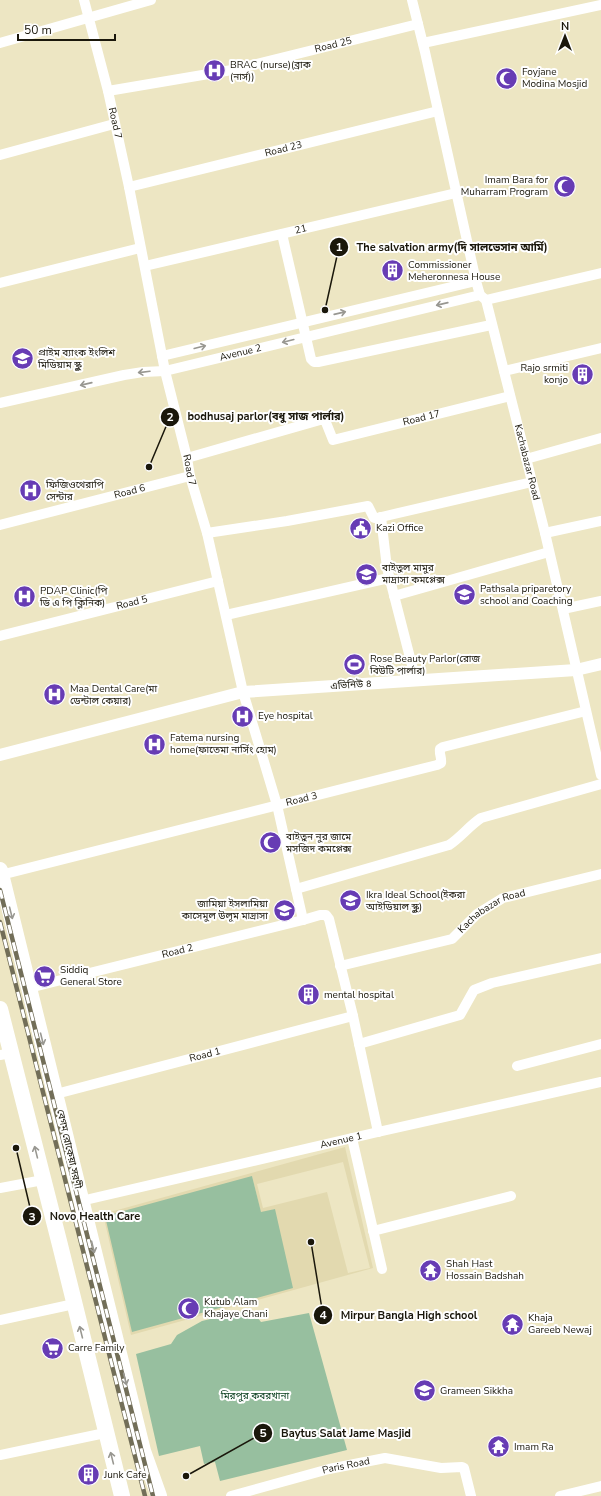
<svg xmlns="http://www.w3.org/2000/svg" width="601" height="1496" viewBox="0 0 601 1496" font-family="'Nunito Sans','Noto Sans Bengali',sans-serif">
	<rect width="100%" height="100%" fill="#ede6c3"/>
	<path fill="#e2d9af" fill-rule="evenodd" d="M345 1147 373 1268 131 1335 103 1214ZM343 1162 370 1268 348 1273 327 1192 263 1208 257 1184ZM252 1176 261 1213 275 1209 132 1331Z"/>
	<g fill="#97bf9f">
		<path d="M252 1176 261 1212 275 1209 293 1288 132 1332 105 1216Z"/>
		<path d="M251 1309 261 1322 309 1313 347 1450 220 1481 215 1462 204 1464 200 1446 159 1456 136 1354 171 1344 177 1335 202 1321Z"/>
	</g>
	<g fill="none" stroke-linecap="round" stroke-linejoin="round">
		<g stroke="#fff" stroke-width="10">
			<path id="s1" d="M84 0 108 91 129 187 165 371 187 458 190 476 207 533 243 692 277 805 303 920"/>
			<path id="s2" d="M412 0 425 52 476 281 480 295 486 300 545 533 601 775"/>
			<path d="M0 43 151 0"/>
			<path d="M423 43 601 5"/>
			<path id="s3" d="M108 91 232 70 418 24"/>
			<path d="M0 155 114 124"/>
			<path id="s4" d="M129 187 438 111"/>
			<path d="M282 234 311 359 314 362H318L491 325"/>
			<path id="s5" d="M145 266 456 193"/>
			<path d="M0 283 140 248"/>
			<path d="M486 300 601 273"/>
			<path d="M162 356 476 281"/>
			<path d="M504 371 601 348"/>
			<path id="s6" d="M0 403 124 375 143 372 165 371 480 295"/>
			<path id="s7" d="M187 458 320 420H325L333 440 510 396"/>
			<path d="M526 459 601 438"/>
			<path d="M381 517 387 568 416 681"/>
			<path id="s8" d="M0 525 190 476"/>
			<path d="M207 533 287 521 368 506 374 518H377L532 482"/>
			<path d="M545 533 601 521"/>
			<path d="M394 596 549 552"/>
			<path d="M563 609 601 601"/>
			<path d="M226 615 389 578"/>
			<path id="s9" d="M0 636 218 581"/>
			<path id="s10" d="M1 875 437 765 441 763C442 758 439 754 440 749L443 747 586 711"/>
			<path d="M296 889 449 845C461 837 469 826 481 818L601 784"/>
			<path id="s11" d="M340 966 452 939 477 914 503 898 601 874"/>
			<path id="s12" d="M29 988 303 920 320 915H326L329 919 353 1016 378 1132"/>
			<path d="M359 1044 460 1015 474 990 492 983 601 958"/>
			<path d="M0 1055 11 1053"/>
			<path d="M517 1066 601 1044"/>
			<path id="s13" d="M56 1094 353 1016"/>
			<path d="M352 1138 382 1269"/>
			<path d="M0 1188 43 1180"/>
			<path id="s14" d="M81 1201 378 1132 601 1082"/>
			<path d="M373 1231 511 1196"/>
			<path d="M0 1320 74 1304"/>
			<path d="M0 1455 105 1433"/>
			<path id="s15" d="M231 1496 329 1469 385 1458 441 1468 462 1467 464 1468 471 1496"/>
			<path d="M560 1496 601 1486"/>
		</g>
		<path stroke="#fff" stroke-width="12" d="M0 755 243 692 576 670 601 664"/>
		<g stroke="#fff" stroke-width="16">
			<path d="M0 870 143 1451 159 1496"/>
			<path d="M0 1009 60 1245 122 1496"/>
		</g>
		<defs>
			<g id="rail">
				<path d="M0 890 153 1496"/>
				<path d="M0 922 145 1496"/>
			</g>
		</defs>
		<use href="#rail" stroke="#726e58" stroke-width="4.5"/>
		<use href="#rail" stroke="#fff" stroke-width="3" stroke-dasharray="9" stroke-linecap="butt"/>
	</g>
	<defs><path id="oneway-shaft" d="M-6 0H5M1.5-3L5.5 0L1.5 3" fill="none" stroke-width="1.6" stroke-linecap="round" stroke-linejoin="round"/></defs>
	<g stroke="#989791">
		<use href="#oneway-shaft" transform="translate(442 304) rotate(167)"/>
		<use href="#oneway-shaft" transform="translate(340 313) rotate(-13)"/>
		<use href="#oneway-shaft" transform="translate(288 341) rotate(166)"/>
		<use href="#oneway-shaft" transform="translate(200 347) rotate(-14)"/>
		<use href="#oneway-shaft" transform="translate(144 372) rotate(173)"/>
		<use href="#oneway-shaft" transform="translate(86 384) rotate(167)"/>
		<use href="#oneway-shaft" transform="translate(11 913) rotate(76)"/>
		<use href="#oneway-shaft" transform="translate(42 1039) rotate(76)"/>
		<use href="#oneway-shaft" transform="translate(36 1152) rotate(-104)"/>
		<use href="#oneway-shaft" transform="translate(93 1247) rotate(76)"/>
		<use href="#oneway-shaft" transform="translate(81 1332) rotate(-104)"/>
		<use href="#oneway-shaft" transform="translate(125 1379) rotate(76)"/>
		<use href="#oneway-shaft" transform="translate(112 1458) rotate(-104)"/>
	</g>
	<defs>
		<symbol id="hospital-disc" viewBox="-11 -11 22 22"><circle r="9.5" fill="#673cb4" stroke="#fff"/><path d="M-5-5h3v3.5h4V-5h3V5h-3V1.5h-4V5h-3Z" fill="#fff"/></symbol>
		<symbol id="mosque-disc" viewBox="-11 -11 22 22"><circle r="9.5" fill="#673cb4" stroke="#fff"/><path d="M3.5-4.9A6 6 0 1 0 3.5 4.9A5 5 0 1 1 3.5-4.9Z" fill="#fff"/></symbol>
		<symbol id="building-disc" viewBox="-11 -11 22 22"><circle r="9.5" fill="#673cb4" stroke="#fff"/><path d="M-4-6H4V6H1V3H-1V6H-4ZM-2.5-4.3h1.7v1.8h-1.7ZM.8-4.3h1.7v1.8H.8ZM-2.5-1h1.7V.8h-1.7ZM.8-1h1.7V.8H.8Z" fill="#fff"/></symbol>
		<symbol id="school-disc" viewBox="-11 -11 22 22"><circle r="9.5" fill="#673cb4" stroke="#fff"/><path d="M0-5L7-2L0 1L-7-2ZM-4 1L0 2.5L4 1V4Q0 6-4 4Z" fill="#fff"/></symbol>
		<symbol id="civic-disc" viewBox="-11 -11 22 22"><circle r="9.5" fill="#673cb4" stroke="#fff"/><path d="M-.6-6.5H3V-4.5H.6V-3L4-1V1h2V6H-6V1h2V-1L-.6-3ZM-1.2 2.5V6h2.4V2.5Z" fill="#fff"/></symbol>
		<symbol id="stadium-disc" viewBox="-11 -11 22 22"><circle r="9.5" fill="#673cb4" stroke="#fff"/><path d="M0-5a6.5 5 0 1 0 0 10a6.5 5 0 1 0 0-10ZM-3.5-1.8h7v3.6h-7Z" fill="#fff"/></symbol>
		<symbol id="supermarket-disc" viewBox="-11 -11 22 22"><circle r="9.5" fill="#673cb4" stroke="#fff"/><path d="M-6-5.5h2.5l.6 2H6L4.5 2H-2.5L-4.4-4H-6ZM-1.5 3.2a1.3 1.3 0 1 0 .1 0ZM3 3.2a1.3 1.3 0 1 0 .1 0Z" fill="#fff"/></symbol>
		<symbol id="temple-disc" viewBox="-11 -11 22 22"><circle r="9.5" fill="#673cb4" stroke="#fff"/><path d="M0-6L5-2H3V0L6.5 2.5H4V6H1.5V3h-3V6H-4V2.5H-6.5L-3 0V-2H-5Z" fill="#fff"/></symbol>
	</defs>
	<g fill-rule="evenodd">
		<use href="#hospital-disc" x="202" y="58" width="25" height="25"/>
		<use href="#mosque-disc" x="494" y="66" width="25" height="25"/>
		<use href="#mosque-disc" x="552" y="174" width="25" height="25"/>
		<use href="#building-disc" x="380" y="258" width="25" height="25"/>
		<use href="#school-disc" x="10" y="346" width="25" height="25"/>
		<use href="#building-disc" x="570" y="362" width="25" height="25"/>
		<use href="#hospital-disc" x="18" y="478" width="25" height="25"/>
		<use href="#civic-disc" x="348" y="516" width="25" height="25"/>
		<use href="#school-disc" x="354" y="562" width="25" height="25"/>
		<use href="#school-disc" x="452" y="582" width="25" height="25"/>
		<use href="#hospital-disc" x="12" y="584" width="25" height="25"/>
		<use href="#stadium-disc" x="342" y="652" width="25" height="25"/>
		<use href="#hospital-disc" x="42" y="682" width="25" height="25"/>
		<use href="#hospital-disc" x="230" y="704" width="25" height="25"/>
		<use href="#hospital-disc" x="142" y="732" width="25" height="25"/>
		<use href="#mosque-disc" x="258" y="830" width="25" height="25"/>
		<use href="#school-disc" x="338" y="888" width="25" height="25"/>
		<use href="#school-disc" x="272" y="898" width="25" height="25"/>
		<use href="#supermarket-disc" x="32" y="964" width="25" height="25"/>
		<use href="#building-disc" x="296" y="982" width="25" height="25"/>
		<use href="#temple-disc" x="418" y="1258" width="25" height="25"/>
		<use href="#mosque-disc" x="176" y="1296" width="25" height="25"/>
		<use href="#temple-disc" x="500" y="1312" width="25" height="25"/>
		<use href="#supermarket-disc" x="40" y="1336" width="25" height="25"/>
		<use href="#school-disc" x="412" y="1378" width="25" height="25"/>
		<use href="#temple-disc" x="486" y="1434" width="25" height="25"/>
		<use href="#building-disc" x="76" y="1462" width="25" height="25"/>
	</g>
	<g text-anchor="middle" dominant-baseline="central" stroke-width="4" stroke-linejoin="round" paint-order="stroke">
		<g font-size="10" fill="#1a170b" stroke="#fff">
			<text stroke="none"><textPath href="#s3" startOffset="230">Road 25</textPath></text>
			<text stroke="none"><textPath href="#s1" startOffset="127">Road 7</textPath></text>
			<text stroke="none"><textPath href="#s4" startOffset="159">Road 23</textPath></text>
			<text stroke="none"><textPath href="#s5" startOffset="160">21</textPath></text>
			<text stroke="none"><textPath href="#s6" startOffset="246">Avenue 2</textPath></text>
			<text stroke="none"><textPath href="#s7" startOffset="256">Road 17</textPath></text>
			<text stroke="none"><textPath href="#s2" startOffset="478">Kachabazar Road</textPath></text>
			<text stroke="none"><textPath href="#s1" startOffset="482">Road 7</textPath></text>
			<text stroke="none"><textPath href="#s8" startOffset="134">Road 6</textPath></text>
			<text stroke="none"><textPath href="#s9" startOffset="136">Road 5</textPath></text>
			<text transform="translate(351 685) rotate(-4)">এভিনিউ ৪</text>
			<text stroke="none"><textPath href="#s10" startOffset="310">Road 3</textPath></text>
			<text stroke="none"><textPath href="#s11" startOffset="165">Kachabazar Road</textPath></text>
			<text stroke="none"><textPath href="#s12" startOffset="153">Road 2</textPath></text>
			<text stroke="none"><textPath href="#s13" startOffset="154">Road 1</textPath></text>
			<text stroke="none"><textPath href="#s14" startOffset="267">Avenue 1</textPath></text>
			<text transform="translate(69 1149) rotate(77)">বেগম রোকেয়া সরণী</text>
			<text stroke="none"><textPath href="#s15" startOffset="119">Paris Road</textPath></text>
		</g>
		<g font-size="10" fill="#1a170b" stroke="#fff" text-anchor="start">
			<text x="230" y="65">BRAC (nurse)(ব্রাক<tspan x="230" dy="12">(নার্স))</tspan></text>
			<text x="522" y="72">Foyjane<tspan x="522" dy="12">Modina Mosjid</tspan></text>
			<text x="548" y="180" text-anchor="end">Imam Bara for<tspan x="548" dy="12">Muharram Program</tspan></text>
			<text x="408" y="265">Commissioner<tspan x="408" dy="12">Meheronnesa House</tspan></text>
			<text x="38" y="353">প্রাইম ব্যাংক ইংলিশ<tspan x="38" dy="12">মিডিয়াম স্কুল</tspan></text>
			<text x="568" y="368" text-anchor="end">Rajo srmiti<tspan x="568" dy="12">konjo</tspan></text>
			<text x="46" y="485">ফিজিওথেরাপি<tspan x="46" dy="12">সেন্টার</tspan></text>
			<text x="376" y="528">Kazi Office</text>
			<text x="382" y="568">বাইতুল মামুর<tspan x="382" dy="12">মাদ্রাসা কমপ্লেক্স</tspan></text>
			<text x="480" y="589">Pathsala priparetory<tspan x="480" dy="12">school and Coaching</tspan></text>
			<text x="40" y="591">PDAP Clinic(পি<tspan x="40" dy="12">ডি এ পি ক্লিনিক)</tspan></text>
			<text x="370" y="659">Rose Beauty Parlor(রোজ<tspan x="370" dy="12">বিউটি পার্লার)</tspan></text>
			<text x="70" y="689">Maa Dental Care(মা<tspan x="70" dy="12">ডেন্টাল কেয়ার)</tspan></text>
			<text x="258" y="716">Eye hospital</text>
			<text x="170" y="738">Fatema nursing<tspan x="170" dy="12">home(ফাতেমা নার্সিং হোম)</tspan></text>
			<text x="286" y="837">বাইতুন নুর জামে<tspan x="286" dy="12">মসজিদ কমপ্লেক্স</tspan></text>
			<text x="366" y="895">Ikra Ideal School(ইকরা<tspan x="366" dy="12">আইডিয়াল স্কুল)</tspan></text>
			<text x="268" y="904" text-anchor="end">জামিয়া ইসলামিয়া<tspan x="268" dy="12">কাসেমুল উলূম মাদ্রাসা</tspan></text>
			<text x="60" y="970">Siddiq<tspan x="60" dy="12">General Store</tspan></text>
			<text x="324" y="995">mental hospital</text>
			<text x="446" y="1264">Shah Hast<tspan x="446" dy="12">Hossain Badshah</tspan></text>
			<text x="204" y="1302">Kutub Alam<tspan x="204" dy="12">Khajaye Chani</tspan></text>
			<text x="528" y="1318">Khaja<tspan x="528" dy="12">Gareeb Newaj</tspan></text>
			<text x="68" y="1348">Carre Family</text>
			<text x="440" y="1391">Grameen Sikkha</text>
			<text x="514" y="1447">Imam Ra</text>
			<text x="104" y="1475">Junk Cafe</text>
		</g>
		<g font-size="10" fill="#013817" stroke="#fff">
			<text x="255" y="1396">মিরপুর কবরখানা</text>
		</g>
	</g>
	<path fill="none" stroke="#1a170b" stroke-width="1.5" d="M325 310L339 247M149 467L170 417M16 1148L32 1216M311 1242L323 1315M186 1476L263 1433"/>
	<g fill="#1a170b" stroke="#fff" stroke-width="1.5">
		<circle cx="325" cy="310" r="4"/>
		<circle cx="149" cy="467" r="4"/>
		<circle cx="16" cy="1148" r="4"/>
		<circle cx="311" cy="1242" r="4"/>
		<circle cx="186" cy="1476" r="4"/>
		<circle cx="339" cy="247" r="10"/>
		<circle cx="170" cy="417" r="10"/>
		<circle cx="32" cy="1216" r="10"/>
		<circle cx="323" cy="1315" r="10"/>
		<circle cx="263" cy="1433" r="10"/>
	</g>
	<g font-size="12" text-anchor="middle" font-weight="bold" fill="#fff">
		<text x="339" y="251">1</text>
		<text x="170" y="421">2</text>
		<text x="32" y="1221">3</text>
		<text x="323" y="1319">4</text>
		<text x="263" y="1437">5</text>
	</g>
	<g font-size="11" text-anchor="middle" font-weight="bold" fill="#1a170b" stroke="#fff" stroke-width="4" stroke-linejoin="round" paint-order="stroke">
		<text x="452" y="251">The salvation army(দি সালভেসান আর্মি)</text>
		<text x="266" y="420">bodhusaj parlor(বধু সাজ পার্লার)</text>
		<text x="95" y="1220">Novo Health Care</text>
		<text x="409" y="1319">Mirpur Bangla High school</text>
		<text x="346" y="1437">Baytus Salat Jame Masjid</text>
	</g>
	<g transform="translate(565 36)" stroke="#ffffff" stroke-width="3" paint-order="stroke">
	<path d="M0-3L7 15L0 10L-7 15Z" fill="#1a170b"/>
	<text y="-6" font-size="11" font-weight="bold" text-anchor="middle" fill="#1a170b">N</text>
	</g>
	<path d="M18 34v6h97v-6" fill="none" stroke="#1a170b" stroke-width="2"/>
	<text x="24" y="34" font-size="12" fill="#1a170b" stroke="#ffffff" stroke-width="3" paint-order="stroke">50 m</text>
</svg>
